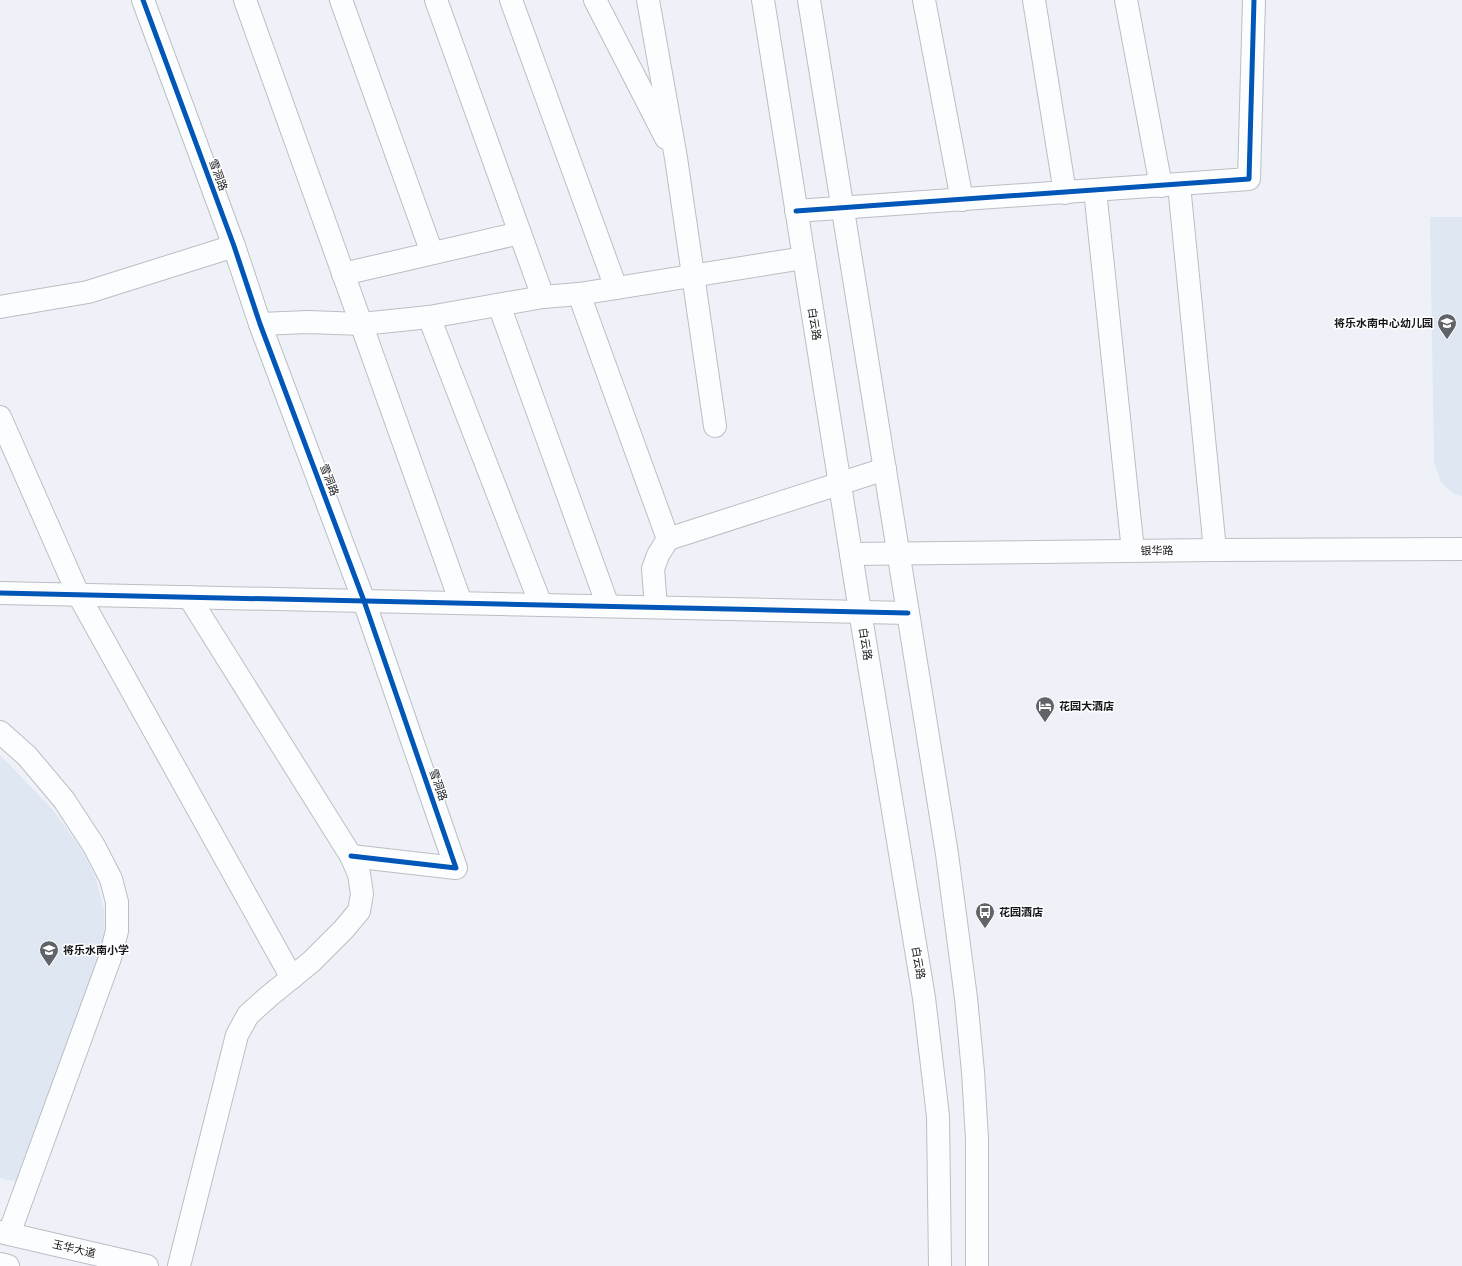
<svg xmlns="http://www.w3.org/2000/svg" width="1462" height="1266" viewBox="0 0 1462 1266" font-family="'DejaVu Sans','Noto Sans SC',sans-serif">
	<rect width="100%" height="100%" fill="#eef2f8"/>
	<g fill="#dfe7f3">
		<path d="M1430 217H1462V496L1453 493 1441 482 1434 462Z"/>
		<path d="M0 755 52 809 80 847 95 876 104 909 105 943 90 991 16 1182 0 1178Z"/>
	</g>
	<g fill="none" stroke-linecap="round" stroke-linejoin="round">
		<defs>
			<g id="street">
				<path d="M143 0 234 246 260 324 364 601 456 868 351 856"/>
				<path d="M245 0C317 201 390 402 461 603"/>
				<path d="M341 0 432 253"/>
				<path d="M436 0 543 297"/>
				<path d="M511 0 616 288"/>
				<path d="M595 0 666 138"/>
				<path d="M648 0 676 158 715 426"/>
				<path d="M924 0 962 200"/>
				<path d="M1034 0 1065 193"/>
				<path d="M1126 0 1161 186"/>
				<path d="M1179 185 1215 550"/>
				<path d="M1095 190 1133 551"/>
				<path d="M796 211 1249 179 1254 0"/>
				<path d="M343 274 520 233"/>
				<path d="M579 294 668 539 885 469"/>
				<path d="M499 305 608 606"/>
				<path d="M0 307 88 292 234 246"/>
				<path d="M429 317 541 605"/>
				<path d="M260 324 308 322 362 324 429 317 543 297 579 294 804 258"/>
				<path d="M0 417 78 594 292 978"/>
				<path d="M0 593 908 613"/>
				<path d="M656 607 653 569 658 555 668 539"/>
				<path d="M0 732 27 756 64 800 94 846 111 879 117 902V931L110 958 9 1234"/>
				<path d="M179 1266 237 1035 248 1015 268 997 311 962 344 929 359 911 362 894 359 874 351 856 189 597"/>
			</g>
			<g id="secondary">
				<path d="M763 0 860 611 924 998 938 1116 940 1266"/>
				<path d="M809 0 947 854 966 998 973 1072 977 1139V1266"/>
				<path d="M851 554 1215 550 1462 549"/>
				<path d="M0 1232 147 1266"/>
				<path d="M0 1264 8 1266"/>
			</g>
		</defs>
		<use href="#street" stroke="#bbbec3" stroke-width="24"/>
		<use href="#secondary" stroke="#bbbec3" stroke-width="24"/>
		<use href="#street" stroke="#fcfdfe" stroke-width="22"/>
		<use href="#secondary" stroke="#fcfdfe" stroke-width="22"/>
		<defs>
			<g id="cycleway">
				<path d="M143 0 234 246 260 324 364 601 456 868 351 856"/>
				<path d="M796 211 1249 179 1254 0"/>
				<path d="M0 593 908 613"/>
			</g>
		</defs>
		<use href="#cycleway" stroke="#fff" stroke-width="8"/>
		<use href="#cycleway" stroke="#0057b8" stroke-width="5"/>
	</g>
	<defs>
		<symbol id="school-pin" viewBox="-11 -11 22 30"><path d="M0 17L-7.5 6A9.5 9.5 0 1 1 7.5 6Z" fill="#606367" stroke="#fff"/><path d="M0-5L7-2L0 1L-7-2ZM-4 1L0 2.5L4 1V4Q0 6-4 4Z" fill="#fff"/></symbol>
		<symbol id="hotel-pin" viewBox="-11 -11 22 30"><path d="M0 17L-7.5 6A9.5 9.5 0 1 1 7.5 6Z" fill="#606367" stroke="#fff"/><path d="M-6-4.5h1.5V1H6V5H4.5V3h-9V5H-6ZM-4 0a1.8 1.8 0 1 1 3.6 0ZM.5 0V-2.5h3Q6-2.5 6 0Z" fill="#fff"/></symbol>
		<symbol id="bus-pin" viewBox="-11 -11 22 30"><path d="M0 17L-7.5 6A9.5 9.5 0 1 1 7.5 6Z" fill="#606367" stroke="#fff"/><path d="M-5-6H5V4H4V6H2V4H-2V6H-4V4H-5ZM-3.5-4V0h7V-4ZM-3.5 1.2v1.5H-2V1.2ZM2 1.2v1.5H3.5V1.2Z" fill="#fff"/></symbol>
	</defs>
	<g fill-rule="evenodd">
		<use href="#school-pin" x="1436" y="312" width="22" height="30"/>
		<use href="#hotel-pin" x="1034" y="695" width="22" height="30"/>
		<use href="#bus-pin" x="974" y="901" width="22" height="30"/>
		<use href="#school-pin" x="38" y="939" width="22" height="30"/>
	</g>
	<g text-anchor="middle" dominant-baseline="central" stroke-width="3" stroke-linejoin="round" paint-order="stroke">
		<g font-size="11" fill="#141619" stroke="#fff">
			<text transform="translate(218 175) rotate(70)">雪洞路</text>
			<text transform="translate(814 324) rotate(81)">白云路</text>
			<text transform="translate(329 480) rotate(69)">雪洞路</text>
			<text transform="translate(1157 551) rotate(-1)">银华路</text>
			<text transform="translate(865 644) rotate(81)">白云路</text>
			<text transform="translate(438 785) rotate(71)">雪洞路</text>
			<text transform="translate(918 963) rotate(80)">白云路</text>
			<text transform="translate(74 1249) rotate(13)">玉华大道</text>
		</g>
		<g font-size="11" font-weight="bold" fill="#141619" stroke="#fff" text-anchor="start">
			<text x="1433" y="323" text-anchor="end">将乐水南中心幼儿园</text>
			<text x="1059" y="706">花园大酒店</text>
			<text x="999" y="912">花园酒店</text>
			<text x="63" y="950">将乐水南小学</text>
		</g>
	</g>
</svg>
